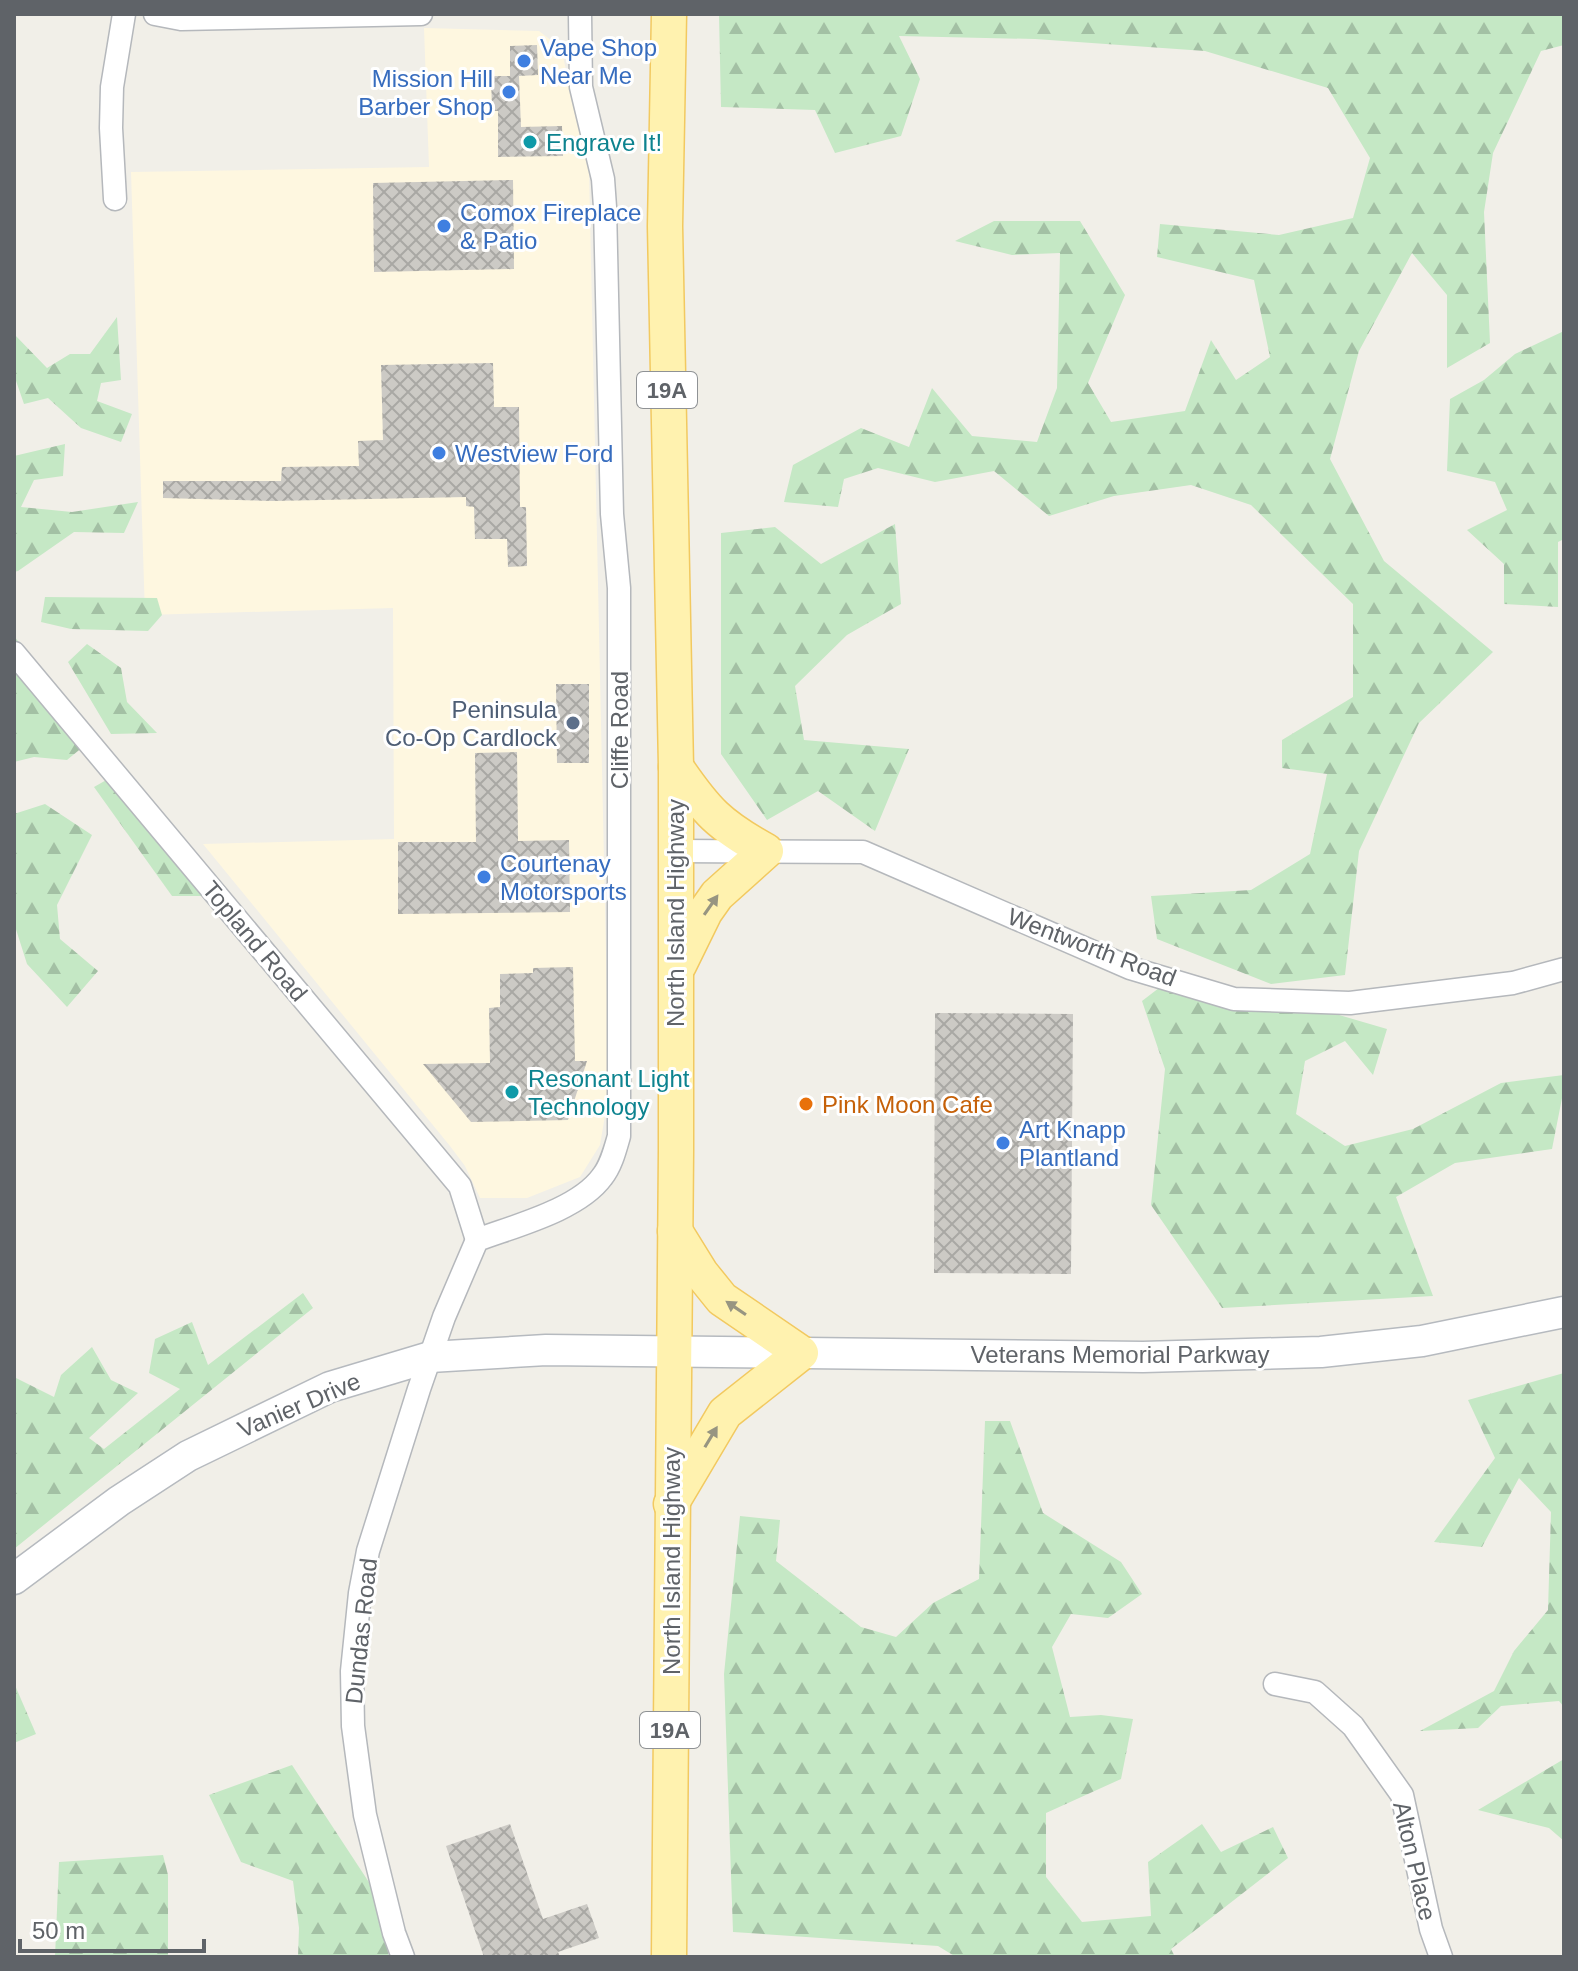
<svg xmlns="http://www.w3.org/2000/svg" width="1578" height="1971" viewBox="0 0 1578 1971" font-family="Arial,sans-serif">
	<defs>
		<pattern id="forest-firs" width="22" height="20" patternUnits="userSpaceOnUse" patternTransform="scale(2)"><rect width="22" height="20" fill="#c5e8c5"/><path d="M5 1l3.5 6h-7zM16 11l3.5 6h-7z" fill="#a3c0a4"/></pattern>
		<pattern id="building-cross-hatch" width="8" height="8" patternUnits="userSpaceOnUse" patternTransform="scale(2)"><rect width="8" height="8" fill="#cccac5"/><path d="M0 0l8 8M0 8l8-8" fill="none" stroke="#a9a8a4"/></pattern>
	</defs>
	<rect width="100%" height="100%" fill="#f1efe8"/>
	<path fill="#fef7e0" d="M424 28 539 31 561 48 589 169 609 1092 600 1145 580 1177 527 1198H480L465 1166 450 1146 203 844 394 839 393 608 145 615 131 172 429 167Z"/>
	<g fill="url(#forest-firs)">
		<path d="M719 14H1564V45L1541 51 1493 153 1484 212 1490 343 1447 368V295L1412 253 1359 351 1330 459 1384 561 1493 652 1419 723 1359 851 1345 975 1271 984 1157 939 1151 896 1251 890 1310 854 1327 774 1282 768V740L1353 697V604L1251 505 1191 485 1114 496 1049 516 994 471 935 482 878 468 844 479 838 507 784 502 793 465 861 428 909 447 932 388 972 436 1037 442 1057 388 1060 253 1012 255 955 241 994 221H1080L1125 295 1088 383 1111 422 1185 411 1211 340 1236 380 1270 357 1254 280 1157 257 1160 224 1279 235 1353 218 1370 158 1328 88 1205 51 1035 39 899 36 920 79 901 136 835 153 815 110 721 107Z"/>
		<path d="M117 317 121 380 101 383 97 401 132 414 121 442 81 428 48 398 24 404 14 375V334L47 368 70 354H90Z"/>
		<path d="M1564 331V539L1558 542V607L1504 604V564L1467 530 1507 510 1495 482 1447 471 1450 399 1484 380 1515 354Z"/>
		<path d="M65 444 63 476 34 480 21 507 72 512 138 502 124 533 74 532 18 571 14 572V456Z"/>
		<path d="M895 524 901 604 847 635 795 686 804 740 909 749 875 831 818 791 767 820 721 754V533L775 527 821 564Z"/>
		<path d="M45 597 157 598 162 615 148 631 71 629 41 622Z"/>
		<path d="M14 636 95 737 67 760 34 757 14 762Z"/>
		<path d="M87 644 121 668 127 702 157 733 111 734 68 662Z"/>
		<path d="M124 770 188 847 202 896H172L94 787Z"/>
		<path d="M45 804 92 835 57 905 60 939 98 971 67 1007 27 964 14 923V814Z"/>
		<path d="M1168 981 1322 1010 1387 1029 1373 1075 1345 1041 1305 1061 1296 1114 1345 1146 1413 1129 1501 1083 1564 1075V1088L1552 1149 1455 1163 1396 1197 1433 1296 1222 1308 1151 1205 1165 1069 1142 1001Z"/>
		<path d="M303 1293 313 1308 14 1549V1377L54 1397 61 1375 92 1347 111 1380 138 1393 89 1438 104 1449 180 1389 149 1373 155 1339 192 1322 208 1365Z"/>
		<path d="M1564 1373V1707L1559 1701 1501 1706 1478 1728 1420 1731 1494 1691 1514 1651 1548 1610 1551 1512 1519 1478 1482 1547 1434 1542 1495 1458 1468 1400Z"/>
		<path d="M985 1421H1010L1043 1513 1121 1562 1142 1594 1108 1618 1071 1614 1052 1647 1070 1717 1101 1715 1133 1719 1121 1779 1046 1813V1877L1082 1922 1151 1916 1148 1862 1202 1824 1221 1852 1273 1827 1288 1858 1171 1949 1175 1957H956L938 1946 733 1932 724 1674 740 1516 780 1520 776 1561 861 1627 896 1637 933 1603 979 1579Z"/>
		<path d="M14 1683 36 1734 14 1743Z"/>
		<path d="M1564 1759V1841L1549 1828 1478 1810Z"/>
		<path d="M292 1765 376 1893 389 1957H298L299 1928 293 1881 241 1862 209 1795Z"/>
		<path d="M163 1855 168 1875V1957H55L59 1862Z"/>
	</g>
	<g fill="url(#building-cross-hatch)">
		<path d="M537 45 538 75 519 76 521 127 562 126 563 156 498 157V111H492L491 76H510V46Z"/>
		<path d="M513 180 514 269 374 272 373 183Z"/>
		<path d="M493 363 494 407H519L520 507H526L527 566 508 567 507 539H475L474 507 466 506V497L273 501 163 498V481H281L282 467 359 466 358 441 383 440 381 365Z"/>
		<path d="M556 684H589V763H557Z"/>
		<path d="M517 752 518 841 569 840 570 912 398 914V842H476L475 753Z"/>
		<path d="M573 967 575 1061H587L568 1120 471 1122 423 1064 490 1063 489 1008 500 1007V974L533 973V968Z"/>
		<path d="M935 1013 1073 1014 1071 1274 934 1273Z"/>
		<path d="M510 1824 543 1919 587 1904 599 1938 558 1952 560 1957H484L446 1846Z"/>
	</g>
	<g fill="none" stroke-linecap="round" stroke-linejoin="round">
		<defs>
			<g id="street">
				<path d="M155 14 181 19 421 14"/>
				<path d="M115 199 111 128 112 87 124 14"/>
				<path d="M14 653 460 1186 477 1240"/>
				<path d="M674 851 863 852 1130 968 1234 999 1350 1003 1513 983 1564 969"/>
				<path d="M1275 1684 1315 1692 1353 1726 1402 1795 1431 1929 1441 1957"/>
				<path d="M403 1957 394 1933 365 1815 353 1726 352 1671 360 1593 368 1551 419 1389 444 1317 477 1240C514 1226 578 1210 602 1177 611 1166 615 1150 619 1136V588L612 514 605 207 603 179 581 87 580 14"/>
			</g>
			<path id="secondary" d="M14 1579 119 1501 188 1456 330 1387 430 1357 546 1350 1143 1357 1321 1352 1422 1341 1564 1312"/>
			<g id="primary">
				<path d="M676 767C706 811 719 825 766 851L717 895 705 912 679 965"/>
				<path d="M671 1504 725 1413 801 1353 722 1299 701 1273 675 1231"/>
				<path d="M669 1957 676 1151V767L665 226 669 14"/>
			</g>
		</defs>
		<use href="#street" stroke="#b5b8bc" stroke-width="25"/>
		<use href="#secondary" stroke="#b6babf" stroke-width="33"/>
		<use href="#primary" stroke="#f2c960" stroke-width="37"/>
		<use href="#street" stroke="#fff" stroke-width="22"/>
		<use href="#secondary" stroke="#fff" stroke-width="30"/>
		<use href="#primary" stroke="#fff2af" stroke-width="34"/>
	</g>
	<defs><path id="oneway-solid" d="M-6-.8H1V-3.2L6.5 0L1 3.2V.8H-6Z" transform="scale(2)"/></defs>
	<g fill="#979581">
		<use href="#oneway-solid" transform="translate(711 905) rotate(-55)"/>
		<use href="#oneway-solid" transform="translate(736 1308) rotate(-146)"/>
		<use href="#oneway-solid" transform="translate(711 1437) rotate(-59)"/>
	</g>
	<g fill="#3f7fe0" stroke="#fff" stroke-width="3">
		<circle cx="524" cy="61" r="8"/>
		<circle cx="509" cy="92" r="8"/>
		<circle cx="444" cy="226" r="8"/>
		<circle cx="439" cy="453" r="8"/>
		<circle cx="484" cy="877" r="8"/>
		<circle cx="1003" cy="1143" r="8"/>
	</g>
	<g fill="#0f9aa8" stroke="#fff" stroke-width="3">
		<circle cx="530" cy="142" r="8"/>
		<circle cx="512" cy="1092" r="8"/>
	</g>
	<circle fill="#5c6f8a" stroke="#fff" stroke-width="3" cx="573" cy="723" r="8"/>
	<circle fill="#e8710a" stroke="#fff" stroke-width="3" cx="806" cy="1104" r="8"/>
	<g text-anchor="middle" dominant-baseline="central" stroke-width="6" stroke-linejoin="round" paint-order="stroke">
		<g fill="#fff" stroke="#8f9295" stroke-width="2">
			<rect x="637" y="372" width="60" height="36" rx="6"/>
			<rect x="640" y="1712" width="60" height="36" rx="6"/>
		</g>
		<g font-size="22" font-weight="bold" fill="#5f6368">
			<text x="667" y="390">19A</text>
			<text x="670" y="1730">19A</text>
		</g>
		<g font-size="24" fill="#366cbe" stroke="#fff" text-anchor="start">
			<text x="540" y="47">Vape Shop<tspan x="540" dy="28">Near Me</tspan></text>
			<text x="493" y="78" text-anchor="end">Mission Hill<tspan x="493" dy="28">Barber Shop</tspan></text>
			<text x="460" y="212">Comox Fireplace<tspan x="460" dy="28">&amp; Patio</tspan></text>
			<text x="455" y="453">Westview Ford</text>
			<text x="500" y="863">Courtenay<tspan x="500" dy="28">Motorsports</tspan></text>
			<text x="1019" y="1129">Art Knapp<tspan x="1019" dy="28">Plantland</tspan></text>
		</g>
		<g font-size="24" fill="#0d838f" stroke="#fff" text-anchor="start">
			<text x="546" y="142">Engrave It!</text>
			<text x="528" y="1078">Resonant Light<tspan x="528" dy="28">Technology</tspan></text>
		</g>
		<g font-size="24" fill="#4e5e75" stroke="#fff" text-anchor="end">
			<text x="557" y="709">Peninsula<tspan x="557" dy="28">Co-Op Cardlock</tspan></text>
		</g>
		<g font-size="24" fill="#5f6368" stroke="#fff">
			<text transform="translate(619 730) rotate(-90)">Cliffe Road</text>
			<text transform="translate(675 913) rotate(-90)">North Island Highway</text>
			<text transform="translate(255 941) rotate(50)">Topland Road</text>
			<text transform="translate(1092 947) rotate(21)">Wentworth Road</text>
			<text x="1120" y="1354">Veterans Memorial Parkway</text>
			<text transform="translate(299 1405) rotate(-23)">Vanier Drive</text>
			<text transform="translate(671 1561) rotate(-90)">North Island Highway</text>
			<text transform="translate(361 1631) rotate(-84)">Dundas Road</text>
			<text transform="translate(1415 1861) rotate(77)">Alton Place</text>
		</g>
		<g font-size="24" fill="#c56008" stroke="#fff" text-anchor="start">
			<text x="822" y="1104">Pink Moon Cafe</text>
		</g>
	</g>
	<rect width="1578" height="1971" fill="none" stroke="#5f6368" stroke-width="32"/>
	<path d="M20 1939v12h184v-12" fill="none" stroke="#5f6368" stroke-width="4"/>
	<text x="32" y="1939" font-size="24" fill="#5f6368" stroke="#ffffff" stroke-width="6" paint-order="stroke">50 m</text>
</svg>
